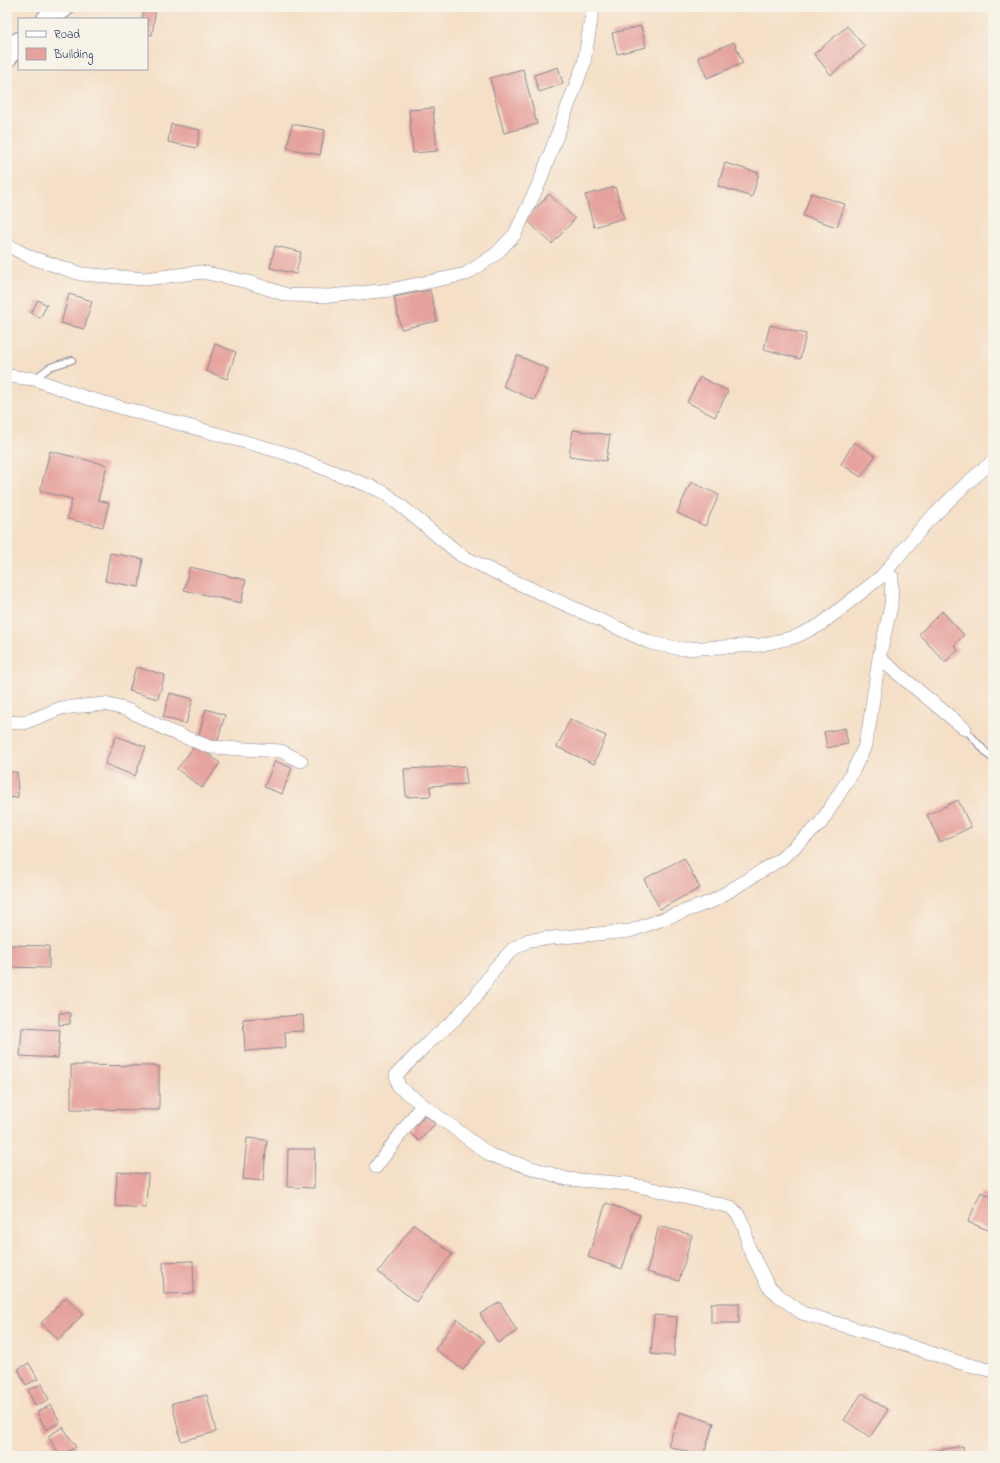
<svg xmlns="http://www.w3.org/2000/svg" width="1000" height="1463" viewBox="0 0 1000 1463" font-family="'Indie Flower',sans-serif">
	<rect width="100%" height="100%" fill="#f7f3e8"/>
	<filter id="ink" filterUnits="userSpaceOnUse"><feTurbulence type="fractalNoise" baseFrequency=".025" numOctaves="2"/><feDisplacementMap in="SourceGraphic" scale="8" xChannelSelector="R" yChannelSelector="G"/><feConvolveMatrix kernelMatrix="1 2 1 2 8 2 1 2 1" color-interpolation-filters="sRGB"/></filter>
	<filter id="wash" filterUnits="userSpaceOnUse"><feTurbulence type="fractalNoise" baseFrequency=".012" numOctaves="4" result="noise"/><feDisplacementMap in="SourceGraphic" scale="16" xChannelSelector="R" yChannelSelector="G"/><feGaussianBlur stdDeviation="0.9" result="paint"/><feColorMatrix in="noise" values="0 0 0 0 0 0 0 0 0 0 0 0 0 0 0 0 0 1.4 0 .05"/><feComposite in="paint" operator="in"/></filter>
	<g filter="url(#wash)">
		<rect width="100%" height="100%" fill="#f5dfc6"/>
		<g id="blocks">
			<g fill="#e6a39d">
				<path d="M144 7H156L152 35 147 34V19H142Z"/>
				<path d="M641 26 646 47 617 54 612 33Z"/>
				<path d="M847 26 865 47 831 75 814 54Z"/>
				<path d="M734 42 743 63 707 78 698 57Z"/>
				<path d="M558 67 563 84 539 92 534 75Z"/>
				<path d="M523 69 537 124 504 133 490 78Z"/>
				<path d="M433 108 437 151 413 153 409 110Z"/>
				<path d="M171 124 200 130 197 148 168 142Z"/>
				<path d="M292 124 325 130 320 155 287 148Z"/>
				<path d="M725 163 759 173 752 197 718 186Z"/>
				<path d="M615 187 624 218 594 227 585 195Z"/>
				<path d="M811 193 845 204 837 227 803 216Z"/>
				<path d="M549 194 575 219 552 244 526 219Z"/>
				<path d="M275 246 301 252 296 274 270 268Z"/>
				<path d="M430 290 437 321 401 329 394 297Z"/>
				<path d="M69 294 92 301 84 329 61 323Z"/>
				<path d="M38 300 47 305 40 318 31 313Z"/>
				<path d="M770 325 806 334 800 359 764 349Z"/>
				<path d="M215 344 236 352 227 379 206 371Z"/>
				<path d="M517 355 548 369 534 400 503 386Z"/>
				<path d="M700 377 728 391 715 417 687 402Z"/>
				<path d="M573 430 610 435 606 461 569 456Z"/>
				<path d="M854 442 875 456 861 477 841 464Z"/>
				<path d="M50 451 107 465 98 500 109 503 103 527 67 519 72 499 40 491Z"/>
				<path d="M691 482 719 495 705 526 677 513Z"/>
				<path d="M110 553 143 559 139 587 105 581Z"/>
				<path d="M190 567 246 580 241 603 184 590Z"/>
				<path d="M942 611 964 635 954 645 958 650 945 662 919 634Z"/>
				<path d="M136 667 165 675 158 699 129 691Z"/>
				<path d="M170 693 193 699 186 724 163 717Z"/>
				<path d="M206 709 225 715 217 743 198 738Z"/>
				<path d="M570 719 606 736 594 764 557 747Z"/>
				<path d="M845 728 848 744 827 748 824 732Z"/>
				<path d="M116 736 146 747 135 776 105 764Z"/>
				<path d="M196 744 220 763 202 788 177 769Z"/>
				<path d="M275 761 292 768 282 794 264 787Z"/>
				<path d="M465 766 467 784 430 786 431 796 406 797 404 769Z"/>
				<path d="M7 772H17L18 797 7 798Z"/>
				<path d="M958 800 971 827 940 842 927 815Z"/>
				<path d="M684 858 700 888 660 909 644 879Z"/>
				<path d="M7 945 49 946V968L7 967Z"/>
				<path d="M59 1013H70V1024L59 1025Z"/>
				<path d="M303 1015 304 1031 285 1032 286 1048 245 1051 243 1019Z"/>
				<path d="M22 1028 60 1030 58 1058 20 1056Z"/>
				<path d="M71 1065 159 1066V1110L71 1109Z"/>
				<path d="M425 1115 435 1124 419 1141 409 1132Z"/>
				<path d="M247 1138 267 1140 263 1181 243 1179Z"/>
				<path d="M288 1149H315L314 1188 287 1187Z"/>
				<path d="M117 1172 148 1174 146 1208 115 1206Z"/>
				<path d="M981 1192 993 1197V1232L968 1222Z"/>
				<path d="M606 1203 640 1215 622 1269 588 1257Z"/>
				<path d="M414 1224 452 1254 416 1302 378 1272Z"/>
				<path d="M659 1226 692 1235 679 1281 647 1272Z"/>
				<path d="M193 1261 194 1293 164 1294 163 1262Z"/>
				<path d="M66 1297 83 1314 59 1340 41 1323Z"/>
				<path d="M500 1302 517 1331 498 1343 480 1314Z"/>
				<rect x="711" y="1303" width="28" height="20"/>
				<path d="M654 1315 677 1317 674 1356 651 1354Z"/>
				<path d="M457 1319 485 1341 463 1370 435 1349Z"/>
				<path d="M29 1363 38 1379 26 1385 18 1369Z"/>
				<path d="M42 1384 49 1400 35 1406 28 1390Z"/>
				<path d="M862 1393 888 1410 870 1437 844 1420Z"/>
				<path d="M207 1395 216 1432 181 1441 172 1403Z"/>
				<path d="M51 1405 60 1422 46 1430 37 1412Z"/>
				<path d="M680 1412 714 1423 703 1456H699L668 1446Z"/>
				<path d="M63 1427 76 1447 60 1456 48 1436Z"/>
				<path d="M963 1446 965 1456H910V1455Z"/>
			</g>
		</g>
	</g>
	<g filter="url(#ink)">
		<use href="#blocks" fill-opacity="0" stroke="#888792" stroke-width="1"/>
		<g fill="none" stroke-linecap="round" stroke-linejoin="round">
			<defs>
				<g id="lane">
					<path d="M34 379 50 367 72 360"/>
					<path d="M965 729 993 760"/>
				</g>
				<g id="street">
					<path d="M7 245 30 257 81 274 145 279 202 272 248 282 287 295 330 296 390 290 466 274 496 254 515 234 540 181 584 63 593 7"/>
					<path d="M7 376 34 379 87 398 285 453 384 492 462 556 507 578 651 643 682 649 760 645 795 637 820 625 882 576 925 524 965 485 993 461"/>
					<path d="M882 576 888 575 892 577 891 606 879 658 869 727 864 748 851 775 820 824 781 859 713 901 630 931 529 940 513 949 495 968 476 996 454 1020 429 1042 396 1075 399 1087 490 1155 567 1179 630 1184 731 1207 739 1216 745 1229 748 1246 768 1286 778 1295 802 1313 876 1335 958 1362 993 1371"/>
					<path d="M879 658 965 729"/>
					<path d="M7 722 24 723 61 708 105 704 128 710 169 731 210 747 281 751 301 761"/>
					<path d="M376 1167 422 1105"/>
				</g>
				<g id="primary">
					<path d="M47 19 64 7"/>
					<path d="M7 57 19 42"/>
				</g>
			</defs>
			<use href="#lane" stroke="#888792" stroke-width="8"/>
			<use href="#street" stroke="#888792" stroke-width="14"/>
			<use href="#primary" stroke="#888792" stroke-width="22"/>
			<use href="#lane" stroke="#fff" stroke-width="6"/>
			<use href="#street" stroke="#fff" stroke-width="13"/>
			<use href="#primary" stroke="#fff" stroke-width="20"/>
		</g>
	</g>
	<rect width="1000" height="1463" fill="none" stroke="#f7f3e8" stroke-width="24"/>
	<rect x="18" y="18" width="130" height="52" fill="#f7f3e8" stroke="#9fa5b1"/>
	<rect x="26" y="31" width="20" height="6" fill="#ffffff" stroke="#9fa5b1"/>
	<text x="54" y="38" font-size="12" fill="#1b2f5e">Road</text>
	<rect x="26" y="48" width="20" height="12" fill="#e6a39d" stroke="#9fa5b1"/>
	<text x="54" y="58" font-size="12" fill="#1b2f5e">Building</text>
</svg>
